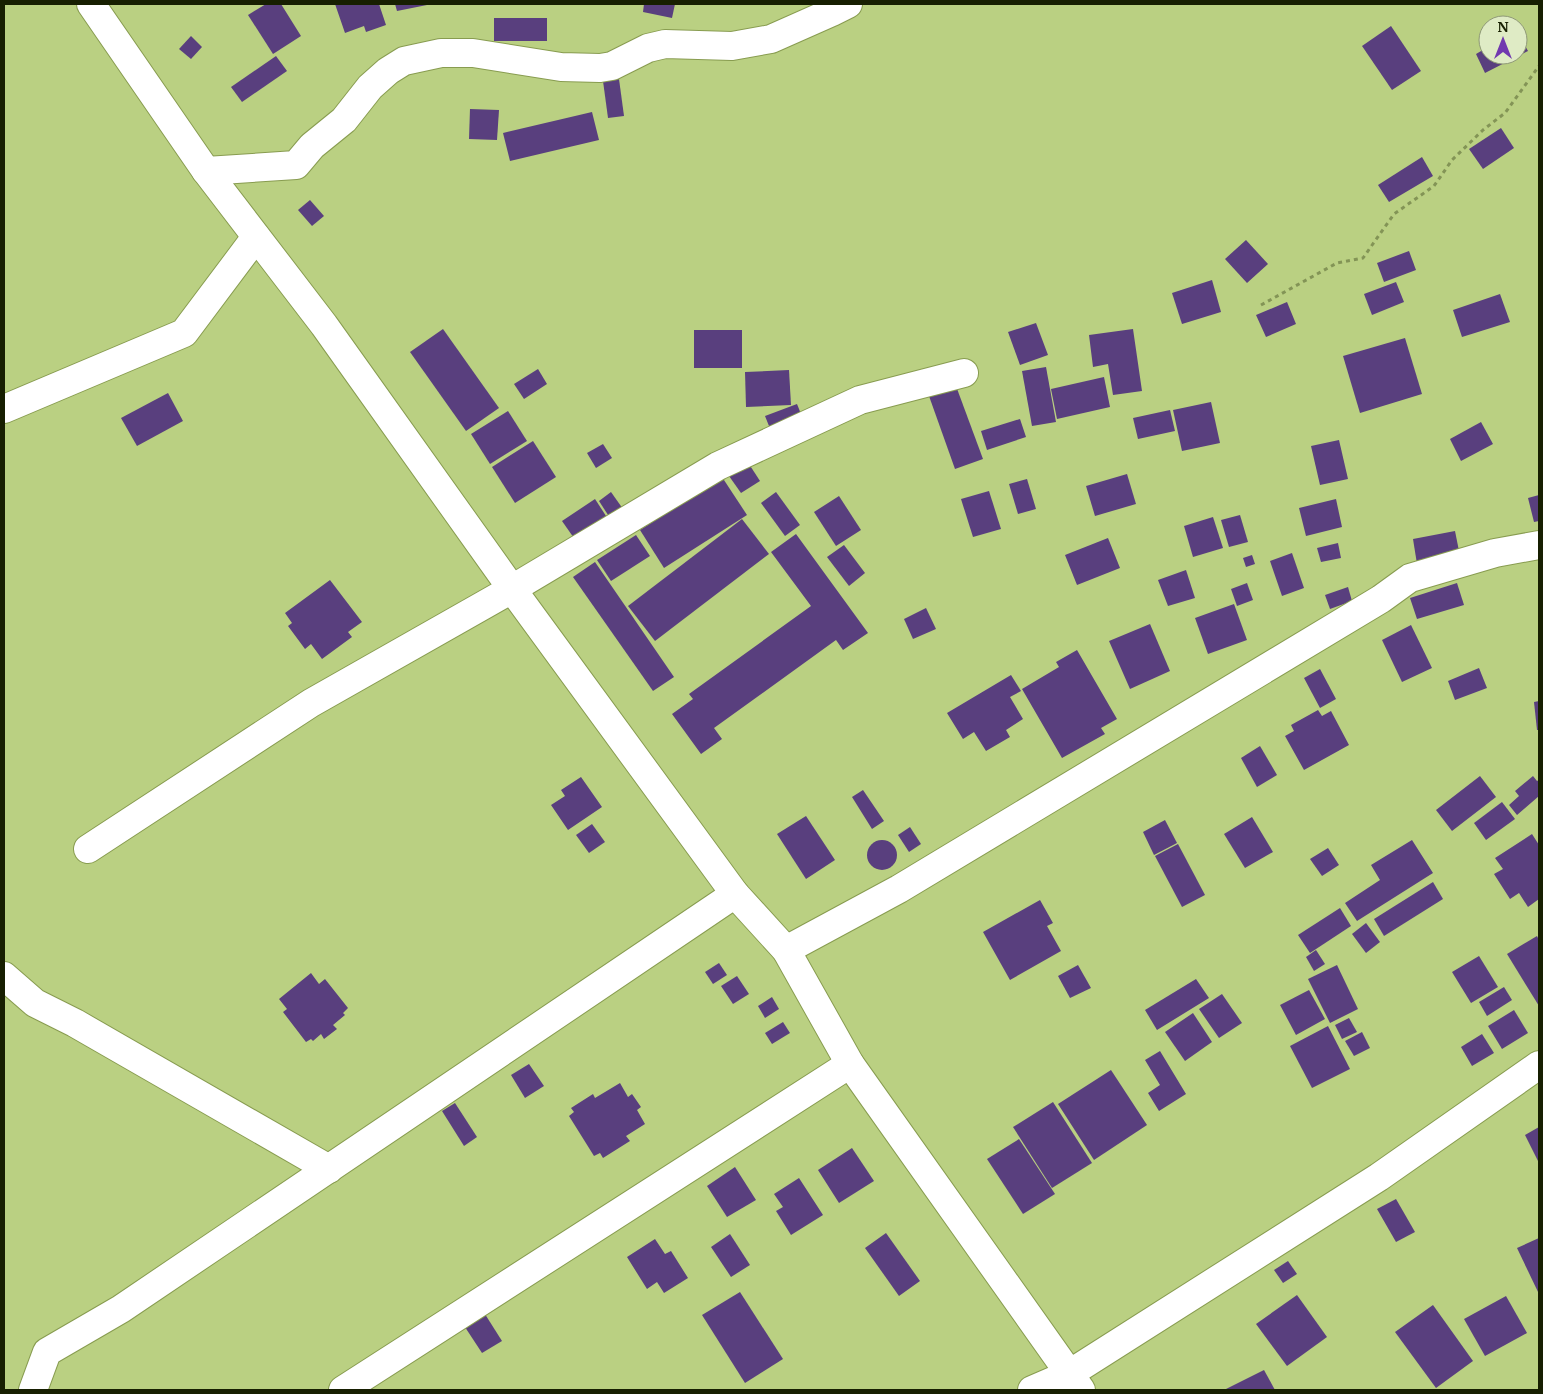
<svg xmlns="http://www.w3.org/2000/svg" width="1543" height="1394" viewBox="0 0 1543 1394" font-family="Merriweather,serif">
	<rect width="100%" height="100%" fill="#bad082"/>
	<g fill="#593f7e">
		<path d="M266 4H281L301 36 273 54 248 15Z"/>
		<path d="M335 4H379L386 25 366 32 364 26 345 33Z"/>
		<path d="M395 4H427V5L397 11Z"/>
		<path d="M644 4H675L672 18 643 12Z"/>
		<rect x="494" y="18" width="53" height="23"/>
		<path d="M1391 26 1421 71 1392 90 1362 46Z"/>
		<path d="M1518 33 1528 51 1485 73 1476 54 1488 47V55H1518Z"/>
		<path d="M1488 35V47L1483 38Z"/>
		<path d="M191 36 202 47 191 59 179 49Z"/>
		<path d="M276 56 287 71 242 102 231 87Z"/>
		<path d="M619 79 624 116 608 118 603 81Z"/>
		<path d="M470 109 499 110 497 140 469 139Z"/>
		<path d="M592 112 599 140 510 161 503 133Z"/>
		<path d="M1501 128 1514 148 1483 169 1469 149Z"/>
		<path d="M1422 157 1433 176 1389 202 1378 185Z"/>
		<path d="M310 200 324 216 312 226 298 210Z"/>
		<path d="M1246 240 1268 264 1247 283 1225 259Z"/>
		<path d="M1409 251 1416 270 1384 282 1377 263Z"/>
		<path d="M1212 280 1221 312 1182 324 1172 293Z"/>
		<path d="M1396 282 1404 302 1372 315 1364 294Z"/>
		<path d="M1500 294 1510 322 1462 337 1453 310Z"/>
		<path d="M1287 302 1296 324 1266 337 1256 315Z"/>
		<path d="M1036 323 1048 355 1020 365 1008 332Z"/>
		<path d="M443 329 499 408 466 431 410 352Z"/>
		<path d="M1133 329 1142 391 1113 395 1108 364 1093 367 1089 335Z"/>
		<rect x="694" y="330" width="48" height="38"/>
		<path d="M1405 338 1422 394 1360 413 1343 356Z"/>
		<path d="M1046 367 1056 422 1032 426 1022 371Z"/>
		<path d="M538 369 547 384 524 399 514 384Z"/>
		<path d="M789 370 791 405 746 407 745 372Z"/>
		<path d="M1104 377 1110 407 1057 419 1051 389Z"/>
		<path d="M956 386 983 459 955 469 929 396Z"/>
		<path d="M168 393 183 421 137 446 121 418Z"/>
		<path d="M1211 402 1220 443 1182 451 1173 410Z"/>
		<path d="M797 404 803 419 771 431 765 416Z"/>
		<path d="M1170 410 1175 431 1138 439 1133 418Z"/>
		<path d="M508 411 527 441 490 464 471 434Z"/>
		<path d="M1020 419 1026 437 987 450 981 431Z"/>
		<path d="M1481 422 1493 444 1461 461 1450 439Z"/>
		<path d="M1339 440 1348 479 1320 485 1311 446Z"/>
		<path d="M533 441 556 477 515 503 492 467Z"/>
		<path d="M603 444 612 458 596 468 587 453Z"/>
		<path d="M749 464 760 481 741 493 729 476Z"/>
		<path d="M1127 474 1136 504 1095 516 1086 486Z"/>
		<path d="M722 477 747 515 664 568 640 530Z"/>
		<path d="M1027 479 1036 509 1018 514 1009 484Z"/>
		<path d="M989 491 1001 529 973 537 961 499Z"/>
		<path d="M611 492 623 509 610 518 599 501Z"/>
		<path d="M776 492 800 525 785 536 761 503Z"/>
		<path d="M1539 495V521L1534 522 1528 498Z"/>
		<path d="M839 496 861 530 836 546 814 512Z"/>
		<path d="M595 499 608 519 576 541 562 521Z"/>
		<path d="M1336 499 1342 527 1306 536 1299 508Z"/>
		<path d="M1240 515 1248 542 1229 547 1221 520Z"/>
		<path d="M1213 517 1223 548 1193 557 1184 526Z"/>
		<path d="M742 519 769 554 655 641 628 606Z"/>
		<path d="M1455 531 1460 556 1417 564 1413 539Z"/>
		<path d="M796 534 868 633 843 650 836 640 714 728 722 739 701 754 672 714 693 699 689 694 811 606 771 552Z"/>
		<path d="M636 535 650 556 611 581 597 560Z"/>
		<path d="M1108 538 1120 568 1077 585 1065 555Z"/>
		<path d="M1338 543 1341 558 1321 562 1317 548Z"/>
		<path d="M844 545 865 573 849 586 827 557Z"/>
		<path d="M1292 553 1304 588 1282 596 1270 561Z"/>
		<path d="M1252 555 1255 564 1246 567 1243 558Z"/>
		<path d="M595 562 674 677 653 691 573 577Z"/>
		<path d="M1186 570 1195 598 1168 606 1158 580Z"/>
		<path d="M330 580 362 622 348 632 352 637 322 659 311 644 305 649 288 626 292 623 285 613Z"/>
		<path d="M1247 583 1253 600 1237 606 1231 589Z"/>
		<path d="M1457 583 1464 605 1417 619 1410 598Z"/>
		<path d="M1348 587 1352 601 1330 609 1325 595Z"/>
		<path d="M1234 604 1247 640 1208 654 1195 618Z"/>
		<path d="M926 608 936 629 913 639 904 619Z"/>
		<path d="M1150 624 1170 671 1130 689 1109 641Z"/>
		<path d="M1411 625 1432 668 1402 682 1382 640Z"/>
		<path d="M1077 650 1117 719 1101 728 1105 734 1062 758 1022 689 1059 667 1056 662Z"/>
		<path d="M1479 668 1487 688 1455 700 1448 681Z"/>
		<path d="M1320 669 1336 699 1320 708 1304 678Z"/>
		<path d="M1011 675 1021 691 1010 697 1023 719 1006 730 1010 737 986 751 974 732 963 739 947 713Z"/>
		<path d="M1539 701V730H1537L1534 702Z"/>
		<path d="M1318 710 1322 716 1331 711 1349 745 1304 770 1285 736 1294 731 1291 725Z"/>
		<path d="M1260 746 1277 775 1257 787 1241 758Z"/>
		<path d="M1480 776 1496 797 1452 831 1436 810Z"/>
		<path d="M1533 776 1537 781 1539 780V796L1517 815 1509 805 1519 796 1515 791Z"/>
		<path d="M581 777 602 807 568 830 551 805 565 796 561 790Z"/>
		<path d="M863 790 884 821 872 829 852 797Z"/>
		<path d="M1502 802 1515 819 1486 840 1474 823Z"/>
		<path d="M806 816 835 860 806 879 777 834Z"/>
		<path d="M1252 817 1273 852 1245 868 1224 834Z"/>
		<path d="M1165 820 1177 843 1154 855 1143 832Z"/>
		<path d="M592 824 605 842 589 853 576 835Z"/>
		<path d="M910 827 921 844 909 852 898 835Z"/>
		<path d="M1532 834 1539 845V899L1528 907 1519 893 1510 899 1494 874 1503 869 1495 858Z"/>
		<path d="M1412 840 1433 873 1357 921 1345 903 1380 880 1371 865Z"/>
		<circle cx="882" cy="855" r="15"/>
		<path d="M1178 844 1205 895 1182 907 1155 856Z"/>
		<path d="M1328 848 1339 865 1322 876 1310 859Z"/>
		<path d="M1433 882 1443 899 1384 936 1374 919Z"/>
		<path d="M1040 900 1053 923 1047 926 1061 951 1010 980 983 932Z"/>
		<path d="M1340 908 1351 926 1310 953 1298 935Z"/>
		<path d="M1366 923 1380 942 1366 953 1352 934Z"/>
		<path d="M1537 936 1539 940V1006L1507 954Z"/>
		<path d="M1316 950 1325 964 1314 971 1306 957Z"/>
		<path d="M1479 956 1498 987 1471 1003 1452 972Z"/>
		<path d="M719 963 727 975 713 984 705 972Z"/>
		<path d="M1078 965 1091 988 1070 998 1058 976Z"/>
		<path d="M1337 965 1358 1009 1330 1023 1308 979Z"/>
		<path d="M311 973 319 984 325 979 348 1008 343 1013 345 1015 333 1025 337 1029 324 1039 321 1034 313 1041 311 1039 306 1042 283 1012 287 1009 279 999Z"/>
		<path d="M737 976 749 994 733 1004 721 986Z"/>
		<path d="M1196 979 1209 998 1157 1030 1145 1010Z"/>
		<path d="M1504 987 1512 1000 1487 1016 1479 1002Z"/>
		<path d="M1309 990 1325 1019 1296 1035 1280 1005Z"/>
		<path d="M1222 994 1242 1023 1219 1038 1199 1009Z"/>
		<path d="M772 997 779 1009 765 1018 758 1006Z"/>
		<path d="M1514 1010 1528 1033 1502 1049 1488 1026Z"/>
		<path d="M1193 1013 1212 1042 1185 1061 1165 1032Z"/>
		<path d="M1349 1018 1357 1032 1342 1039 1335 1025Z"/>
		<path d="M783 1022 790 1033 772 1044 765 1033Z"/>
		<path d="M1328 1026 1350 1069 1312 1088 1290 1046Z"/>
		<path d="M1362 1032 1370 1048 1354 1056 1345 1041Z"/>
		<path d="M1482 1034 1494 1053 1472 1066 1461 1047Z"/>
		<path d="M1160 1051 1186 1094 1159 1111 1148 1093 1160 1085 1145 1060Z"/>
		<path d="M529 1064 544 1086 525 1098 511 1075Z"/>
		<path d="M1111 1070 1147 1125 1094 1160 1058 1104Z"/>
		<path d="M620 1083 628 1097 632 1094 641 1107 637 1110 645 1124 626 1136 630 1141 603 1158 600 1153 594 1156 569 1116 574 1112 571 1108 593 1094 595 1098Z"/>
		<path d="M1053 1102 1092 1163 1052 1188 1013 1127Z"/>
		<path d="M455 1103 477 1137 464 1146 442 1111Z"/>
		<path d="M1539 1127V1163L1525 1135Z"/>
		<path d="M1019 1139 1055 1194 1023 1214 987 1159Z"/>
		<path d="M852 1148 874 1181 839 1203 818 1170Z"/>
		<path d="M735 1167 756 1200 727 1217 707 1186Z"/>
		<path d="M799 1178 823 1215 791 1235 776 1211 783 1207 774 1194Z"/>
		<path d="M1396 1199 1415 1232 1396 1242 1377 1209Z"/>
		<path d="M886 1233 920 1281 899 1296 865 1248Z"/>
		<path d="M730 1234 750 1265 731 1277 711 1247Z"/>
		<path d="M1539 1238V1294L1517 1248Z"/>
		<path d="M655 1239 665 1254 671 1251 688 1278 664 1293 657 1282 647 1289 627 1257Z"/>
		<path d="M1288 1261 1297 1274 1283 1283 1274 1270Z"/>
		<path d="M740 1292 783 1359 745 1383 702 1315Z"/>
		<path d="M1297 1295 1327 1337 1287 1366 1256 1324Z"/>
		<path d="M1506 1296 1527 1333 1485 1356 1464 1319Z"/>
		<path d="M1433 1305 1473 1361 1436 1388 1395 1332Z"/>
		<path d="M483 1311 502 1341 482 1353 463 1324Z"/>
		<path d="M1264 1370 1275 1390H1224Z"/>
	</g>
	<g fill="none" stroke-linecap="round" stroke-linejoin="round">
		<defs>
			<g id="minor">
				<path d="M91 4 206 171 324 325 512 589 735 894 786 950 850 1064 1081 1390"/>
				<path d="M206 171 296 165 312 146 344 120 370 87 388 71 404 61 441 53H473L561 67 600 68 612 66 648 48 665 44 732 46 771 39 832 12 848 4"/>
				<path d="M4 409 184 333 256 237"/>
				<path d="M88 849 311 703 512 589 718 466 860 400 964 373"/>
				<path d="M786 950 899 889 1381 599 1410 578 1495 553 1539 545"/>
				<path d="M4 976 35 1003 75 1023 329 1169"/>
				<path d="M33 1390 47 1352 121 1309 735 894"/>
				<path d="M343 1390 850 1064"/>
				<path d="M1032 1390 1069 1374 1379 1177 1539 1065"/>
			</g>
		</defs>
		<use href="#minor" stroke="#889c50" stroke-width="30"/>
		<path stroke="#839456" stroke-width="3" stroke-dasharray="4 4" stroke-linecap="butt" d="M1261 305 1337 263 1363 258 1394 214 1434 186 1452 160 1483 130 1505 113 1539 66"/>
		<use href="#minor" stroke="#fff" stroke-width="28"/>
	</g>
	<rect width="1543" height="1394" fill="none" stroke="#171f01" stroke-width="10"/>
	<g transform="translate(1503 40)"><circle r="24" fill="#dfebc5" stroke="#8f9977"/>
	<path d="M0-4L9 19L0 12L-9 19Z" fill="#7139af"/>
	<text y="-8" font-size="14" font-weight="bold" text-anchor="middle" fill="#171f01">N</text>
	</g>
</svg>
